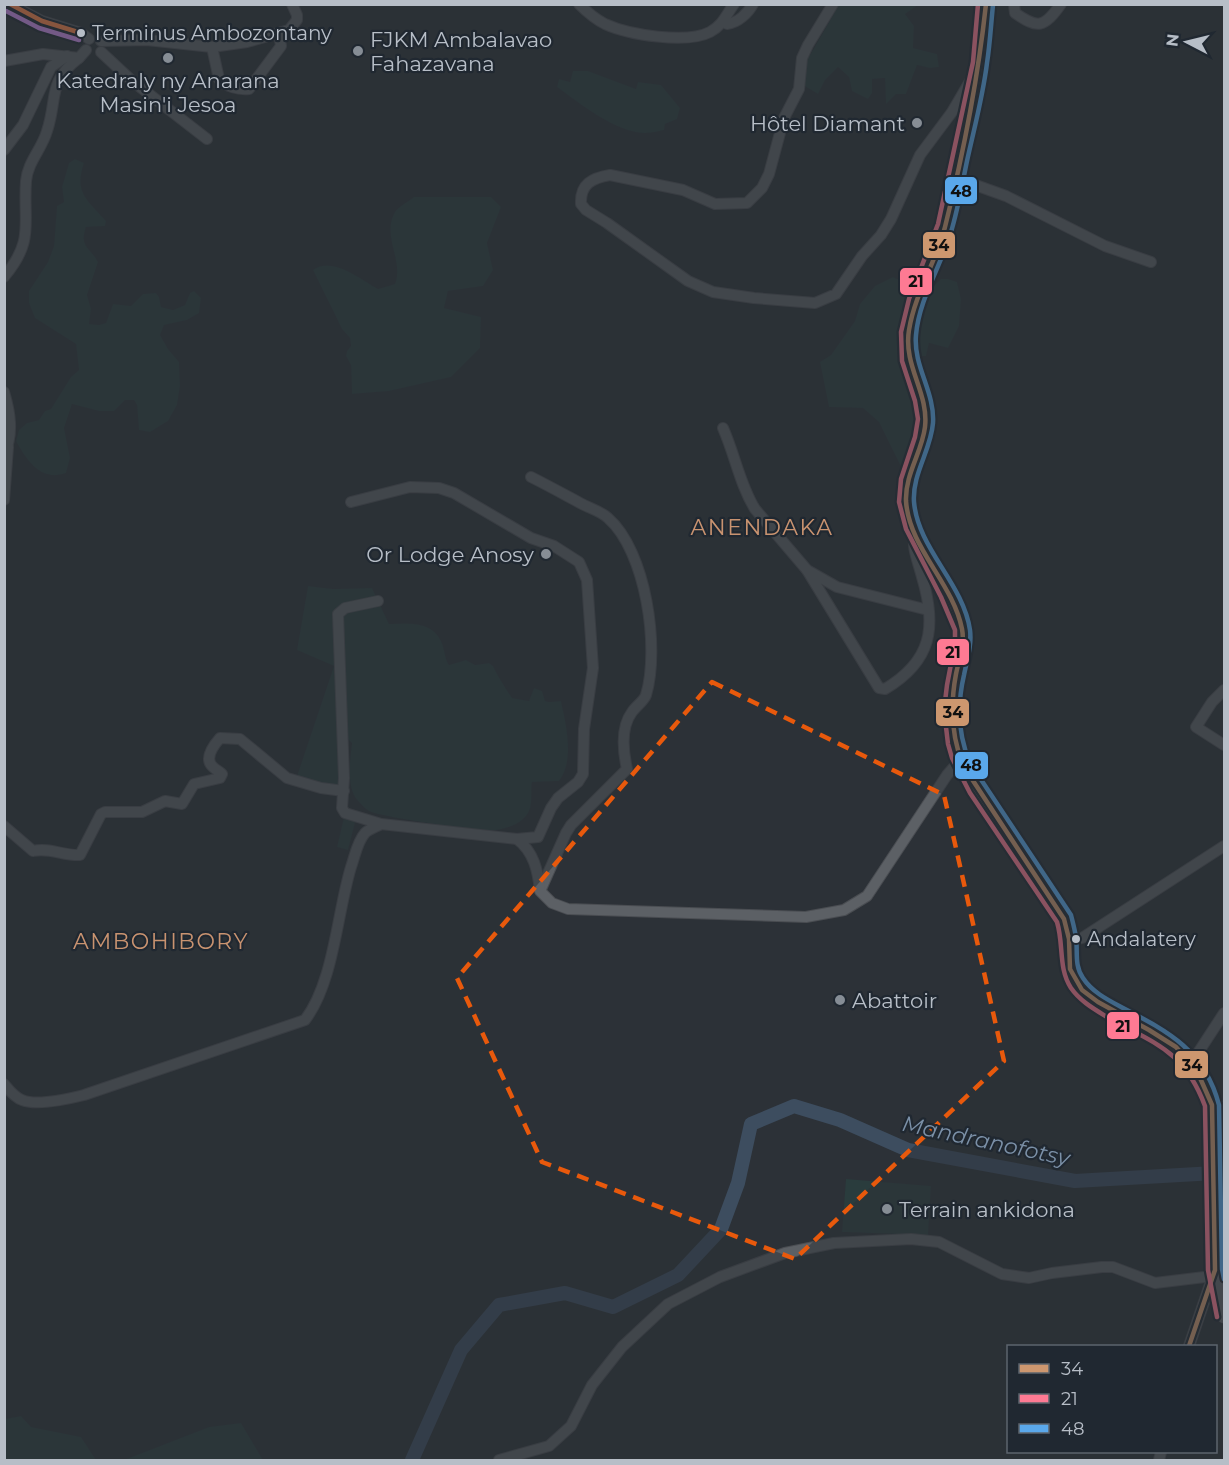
<svg xmlns="http://www.w3.org/2000/svg" width="1229" height="1465" viewBox="0 0 1229 1465" font-family="Montserrat,sans-serif">
	<rect width="100%" height="100%" fill="#2c3137"/>
	<g fill="#2a3c3d">
		<path d="M839 5H918L905 14 914 26 913 48 937 54 939 67 930 68 917 65 906 94H896L886 104 885 78 872 79V93L868 99 852 91 849 77 838 67 825 80 818 94 803 85 806 62Z"/>
		<path d="M573 71H588L636 89 638 82 661 85 680 108 677 119 665 124 664 130C658 131 652 133 645 133 617 133 580 104 557 87L559 79 570 82Z"/>
		<path d="M75 159 84 163C74 193 87 199 106 221L105 226 86 227C79 247 90 247 98 262L87 295 91 309 89 324 99 325 106 323 113 304 131 306 143 294 156 293 159 297 161 307 173 310 185 305 190 293 194 291 201 298 199 313 187 320 164 325 160 335 168 349 179 362 180 386 177 405 168 421 150 432 139 430 137 405 134 400H125L114 411H99L72 404 64 428 70 458 66 473C41 482 27 461 16 441L19 430 27 423 39 420 45 411 51 409 71 377 79 370 76 344 35 318 29 303V291L48 262 54 246 57 206 64 202 62 187 69 163Z"/>
		<path d="M414 197H491L501 207 487 243 493 270 483 286 448 291 444 308 481 317 480 348 451 377 389 391 352 394 351 365 346 356 347 351 351 346 350 338 342 329 313 270C332 256 360 279 378 289L395 284C404 260 381 236 395 212 399 206 409 201 414 197Z"/>
		<path d="M893 277 916 288 906 328 926 420 905 475 879 422 863 408 829 407 820 362 831 355 855 321 860 304 875 286Z"/>
		<path d="M941 279H948L957 282 961 299 959 326 948 348 929 343 926 356H918C917 325 916 301 941 279Z"/>
		<path d="M308 586 333 589 372 588 389 624C408 623 432 621 441 641 445 649 444 657 449 665L466 660 475 665 489 663 493 666C498 677 505 687 512 698L529 701 534 688 542 691 545 701 549 702 561 701C566 724 575 761 559 781L532 782C530 796 535 810 522 820 517 825 504 829 496 830 484 832 379 817 369 811 365 809 361 804 358 801 346 789 350 759 352 743L342 733 341 790 297 776 334 666 297 650Z"/>
		<path d="M344 817 356 819 348 850 337 847Z"/>
		<path d="M846 1179 931 1186 928 1235 842 1232Z"/>
		<path d="M21 1416 31 1427 81 1437 96 1460H5V1419Z"/>
		<path d="M241 1423 263 1460H124L209 1427Z"/>
	</g>
	<g fill="none" stroke-linecap="round" stroke-linejoin="round">
		<path stroke="#3d4d5f" stroke-width="14" d="M412 1460 461 1350 499 1305 565 1293 613 1307 678 1275 721 1229 738 1183 751 1124 794 1106 840 1120 908 1150 1075 1181 1215 1173 1224 1171"/>
		<defs>
			<g id="minor">
				<path d="M9 4 42 21 81 33 89 39"/>
				<path d="M579 4C587 12 595 19 605 24 629 35 687 44 710 32 723 25 726 15 734 4"/>
				<path d="M833 4 808 45 802 58 799 89 784 118 769 174 762 188 747 203 715 204 683 190 610 175C592 178 580 184 581 204L586 210 607 223 688 281 713 292 754 298 815 303 836 294 862 256 881 235 891 219 920 155 952 112 976 71"/>
				<path d="M1014 4 1015 13C1038 29 1044 28 1061 4"/>
				<path d="M725 21 727 24C738 23 748 13 753 4"/>
				<path d="M101 41 147 40 212 47 247 42 289 30 297 20V15L292 4"/>
				<path d="M212 47 219 79C226 87 239 90 249 89L281 46 279 33"/>
				<path d="M101 52 131 80 207 139"/>
				<path d="M4 61 43 54 79 58 86 50"/>
				<path d="M4 150 23 125 51 67 67 56"/>
				<path d="M956 178 1006 196 1105 246 1151 262"/>
				<path d="M4 277C35 240 23 224 26 181 28 161 42 149 47 131 58 98 47 82 79 58"/>
				<path d="M4 392C10 412 14 434 4 454"/>
				<path d="M723 428C735 455 740 485 755 509L807 570 837 587 928 610"/>
				<path d="M531 477C549 486 567 496 584 505 592 509 602 512 608 518 646 551 660 648 646 695 644 701 636 706 632 712 620 728 623 751 627 769L571 825 566 833 541 889"/>
				<path d="M4 500 8 447"/>
				<path d="M351 502 410 487 439 488 454 493 531 538 554 546 579 562 587 580 593 668 584 729 583 774 578 782 558 798 551 808 538 837 517 839 381 824 345 813 342 808 344 778 338 614 345 608 378 601"/>
				<path d="M807 570 879 688 885 689C932 661 937 627 922 577 918 561 911 547 915 531"/>
				<path d="M1224 690 1212 702 1196 727 1224 745"/>
				<path d="M4 826 33 851C49 847 64 856 80 855L101 814 105 812H142L165 801 182 804 194 784 220 778 222 774C219 771 216 770 213 767 204 759 213 746 220 738L240 739 287 778 321 788 344 791"/>
				<path d="M517 839C534 852 538 871 540 891L552 903 568 909 806 917 844 910 867 896 947 775 960 760"/>
				<path d="M1069 940 1082 938 1224 846"/>
				<path d="M1192 1062 1224 1013"/>
				<path d="M4 1084C9 1090 14 1097 22 1100 36 1106 68 1099 84 1095L305 1020C334 982 337 913 351 867 355 856 357 842 365 833 369 829 376 827 381 824"/>
				<path d="M1212 1105 1224 1107"/>
				<path d="M1189 1346 1215 1270"/>
				<path d="M499 1460 549 1446 571 1426 592 1385 622 1347 668 1304 720 1277 785 1253 834 1243 911 1239 939 1242 1002 1274 1029 1278 1052 1273 1102 1267H1113L1155 1283 1213 1276"/>
				<path d="M1159 1460 1161 1452"/>
			</g>
			<path id="major" d="M986 4 980 63 945 226C935 269 906 303 908 350 910 378 930 400 925 429 920 456 900 483 908 512 919 551 947 583 960 622 967 641 958 661 955 680 952 696 951 713 953 729 956 766 979 792 999 821 1020 854 1042 886 1064 919 1066 926 1069 935 1069 942 1069 956 1067 965 1074 978 1083 996 1099 1003 1116 1013 1164 1038 1195 1049 1212 1105L1215 1270 1224 1316"/>
		</defs>
		<use href="#minor" stroke="#4a4d52" stroke-width="12"/>
		<use href="#major" stroke="#4a4e54" stroke-width="15"/>
		<use href="#minor" stroke="#5c6065" stroke-width="10"/>
		<use href="#major" stroke="#5e6267" stroke-width="14"/>
		<defs>
			<path id="bus-1" d="M986 4C978 78 963 155 945 227 936 262 915 293 909 330 903 366 929 393 925 427 922 452 905 474 906 501 909 548 953 583 962 629 965 644 959 659 956 674 950 706 951 737 964 767L1064 919 1069 939 1070 969 1082 990 1098 1002 1149 1030 1176 1047 1197 1071 1212 1105 1215 1270 1189 1346"/>
			<path id="bus-2" d="M978 4 973 62 938 224 909 299 901 332 902 361 915 401 918 419 915 437 901 479 899 502 906 529 941 597 955 630V643L947 685 944 710 948 744 952 758 970 793 1057 922C1064 945 1058 968 1071 988 1080 1001 1094 1009 1107 1017 1155 1044 1184 1050 1205 1106L1208 1270 1217 1317"/>
			<path id="bus-3" d="M993 5C991 24 990 44 987 63 983 96 974 129 967 161 962 185 958 209 951 232 941 266 919 299 916 335 913 366 935 392 933 423 931 450 912 474 914 502 918 549 963 583 970 630 972 645 967 660 964 675 957 705 958 735 970 763L1071 915C1073 923 1075 930 1076 938 1078 952 1074 965 1083 978 1092 992 1108 1000 1123 1008 1169 1032 1205 1051 1219 1105L1222 1269 1224 1279"/>
			<path id="bus-4" d="M10 4 42 21 81 33"/>
			<path id="bus-5" d="M6 11 39 28 79 40"/>
		</defs>
		<use href="#bus-1" stroke="#202831" stroke-width="9"/>
		<use href="#bus-2" stroke="#202831" stroke-width="9"/>
		<use href="#bus-3" stroke="#202831" stroke-width="9"/>
		<use href="#bus-4" stroke="#202831" stroke-width="9"/>
		<use href="#bus-5" stroke="#202831" stroke-width="9"/>
		<use href="#bus-1" stroke="#cd976f" stroke-width="4.5"/>
		<use href="#bus-2" stroke="#fe7a93" stroke-width="4.5"/>
		<use href="#bus-3" stroke="#5aa8eb" stroke-width="4.5"/>
		<use href="#bus-4" stroke="#f78048" stroke-width="4.5"/>
		<use href="#bus-5" stroke="#ca8be6" stroke-width="4.5"/>
	</g>
	<path d="M0 0H1229V1465H0ZM712 682 944 795 1004 1061 795 1259 542 1162 457 978Z" fill="#2c3137" fill-opacity=".55" fill-rule="evenodd"/>
	<path fill="none" stroke="#e8590c" stroke-width="4.5" stroke-dasharray="12 8" stroke-linejoin="round" d="M712 682 944 795 1004 1061 795 1259 542 1162 457 978Z"/>
	<g fill="#b7bec7" stroke="#202831" stroke-width="2">
		<circle cx="81" cy="33" r="5"/>
		<circle cx="1076" cy="939" r="5"/>
	</g>
	<g fill="#868d95" stroke="#202831" stroke-width="2">
		<circle cx="358" cy="51" r="6"/>
		<circle cx="168" cy="58" r="6"/>
		<circle cx="917" cy="123" r="6"/>
		<circle cx="546" cy="554" r="6"/>
		<circle cx="840" cy="1000" r="6"/>
		<circle cx="887" cy="1209" r="6"/>
	</g>
	<g text-anchor="middle" dominant-baseline="central" stroke-width="4.5" stroke-linejoin="round" paint-order="stroke">
		<g font-size="20" fill="#b7bec7" stroke="#202831" text-anchor="start">
			<text x="92" y="33">Terminus Ambozontany</text>
			<text x="1087" y="939">Andalatery</text>
		</g>
		<g font-size="21" fill="#b7bec7" stroke="#202831" text-anchor="start">
			<text x="370" y="39">FJKM Ambalavao<tspan x="370" dy="24">Fahazavana</tspan></text>
			<text x="168" y="80" text-anchor="middle">Katedraly ny Anarana<tspan x="168" dy="24">Masin'i Jesoa</tspan></text>
			<text x="905" y="123" text-anchor="end">Hôtel Diamant</text>
			<text x="534" y="554" text-anchor="end">Or Lodge Anosy</text>
			<text x="852" y="1000">Abattoir</text>
			<text x="899" y="1209">Terrain ankidona</text>
		</g>
		<g font-size="22" letter-spacing="1.5" fill="#c99370" stroke="#202831">
			<text x="762" y="527">ANENDAKA</text>
			<text x="161" y="941">AMBOHIBORY</text>
		</g>
		<g font-size="22" font-style="italic" fill="#7b90a7" stroke="#202831">
			<text transform="translate(986 1141) rotate(12)">Mandranofotsy</text>
		</g>
	</g>
	<g stroke="#202831" stroke-width="2">
		<rect x="944" y="176" width="34" height="29" rx="6" fill="#5aa8eb"/>
		<rect x="922" y="231" width="34" height="28" rx="6" fill="#cd976f"/>
		<rect x="899" y="267" width="34" height="29" rx="6" fill="#fe7a93"/>
		<rect x="936" y="638" width="34" height="28" rx="6" fill="#fe7a93"/>
		<rect x="935" y="698" width="35" height="29" rx="6" fill="#cd976f"/>
		<rect x="954" y="751" width="35" height="29" rx="6" fill="#5aa8eb"/>
		<rect x="1106" y="1011" width="34" height="29" rx="6" fill="#fe7a93"/>
		<rect x="1174" y="1050" width="35" height="29" rx="6" fill="#cd976f"/>
	</g>
	<g font-size="16" text-anchor="middle" font-weight="bold" fill="#111">
		<text x="961" y="197">48</text>
		<text x="939" y="251">34</text>
		<text x="916" y="287">21</text>
		<text x="953" y="658">21</text>
		<text x="953" y="718">34</text>
		<text x="971" y="771">48</text>
		<text x="1123" y="1032">21</text>
		<text x="1192" y="1071">34</text>
	</g>
	<rect width="1229" height="1465" fill="none" stroke="#b7bec7" stroke-width="12"/>
	<rect x="1007" y="1345" width="210" height="108" fill="#202831" stroke="#5c646d" stroke-width="1.5"/>
	<rect x="1019" y="1364" width="30" height="9" fill="#cd976f" stroke="#5c646d" stroke-width="1.5"/>
	<text x="1061" y="1375" font-size="18" fill="#b7bec7">34</text>
	<rect x="1019" y="1394" width="30" height="9" fill="#fe7a93" stroke="#5c646d" stroke-width="1.5"/>
	<text x="1061" y="1405" font-size="18" fill="#b7bec7">21</text>
	<rect x="1019" y="1424" width="30" height="9" fill="#5aa8eb" stroke="#5c646d" stroke-width="1.5"/>
	<text x="1061" y="1435" font-size="18" fill="#b7bec7">48</text>
	<g transform="translate(1187 42) rotate(277)" stroke="#202831" stroke-width="4.5" paint-order="stroke">
	<path d="M0-4.5L10 22L0 15L-10 22Z" fill="#b7bec7"/>
	<text y="-9" font-size="16" font-weight="bold" text-anchor="middle" fill="#b7bec7">N</text>
	</g>
</svg>
